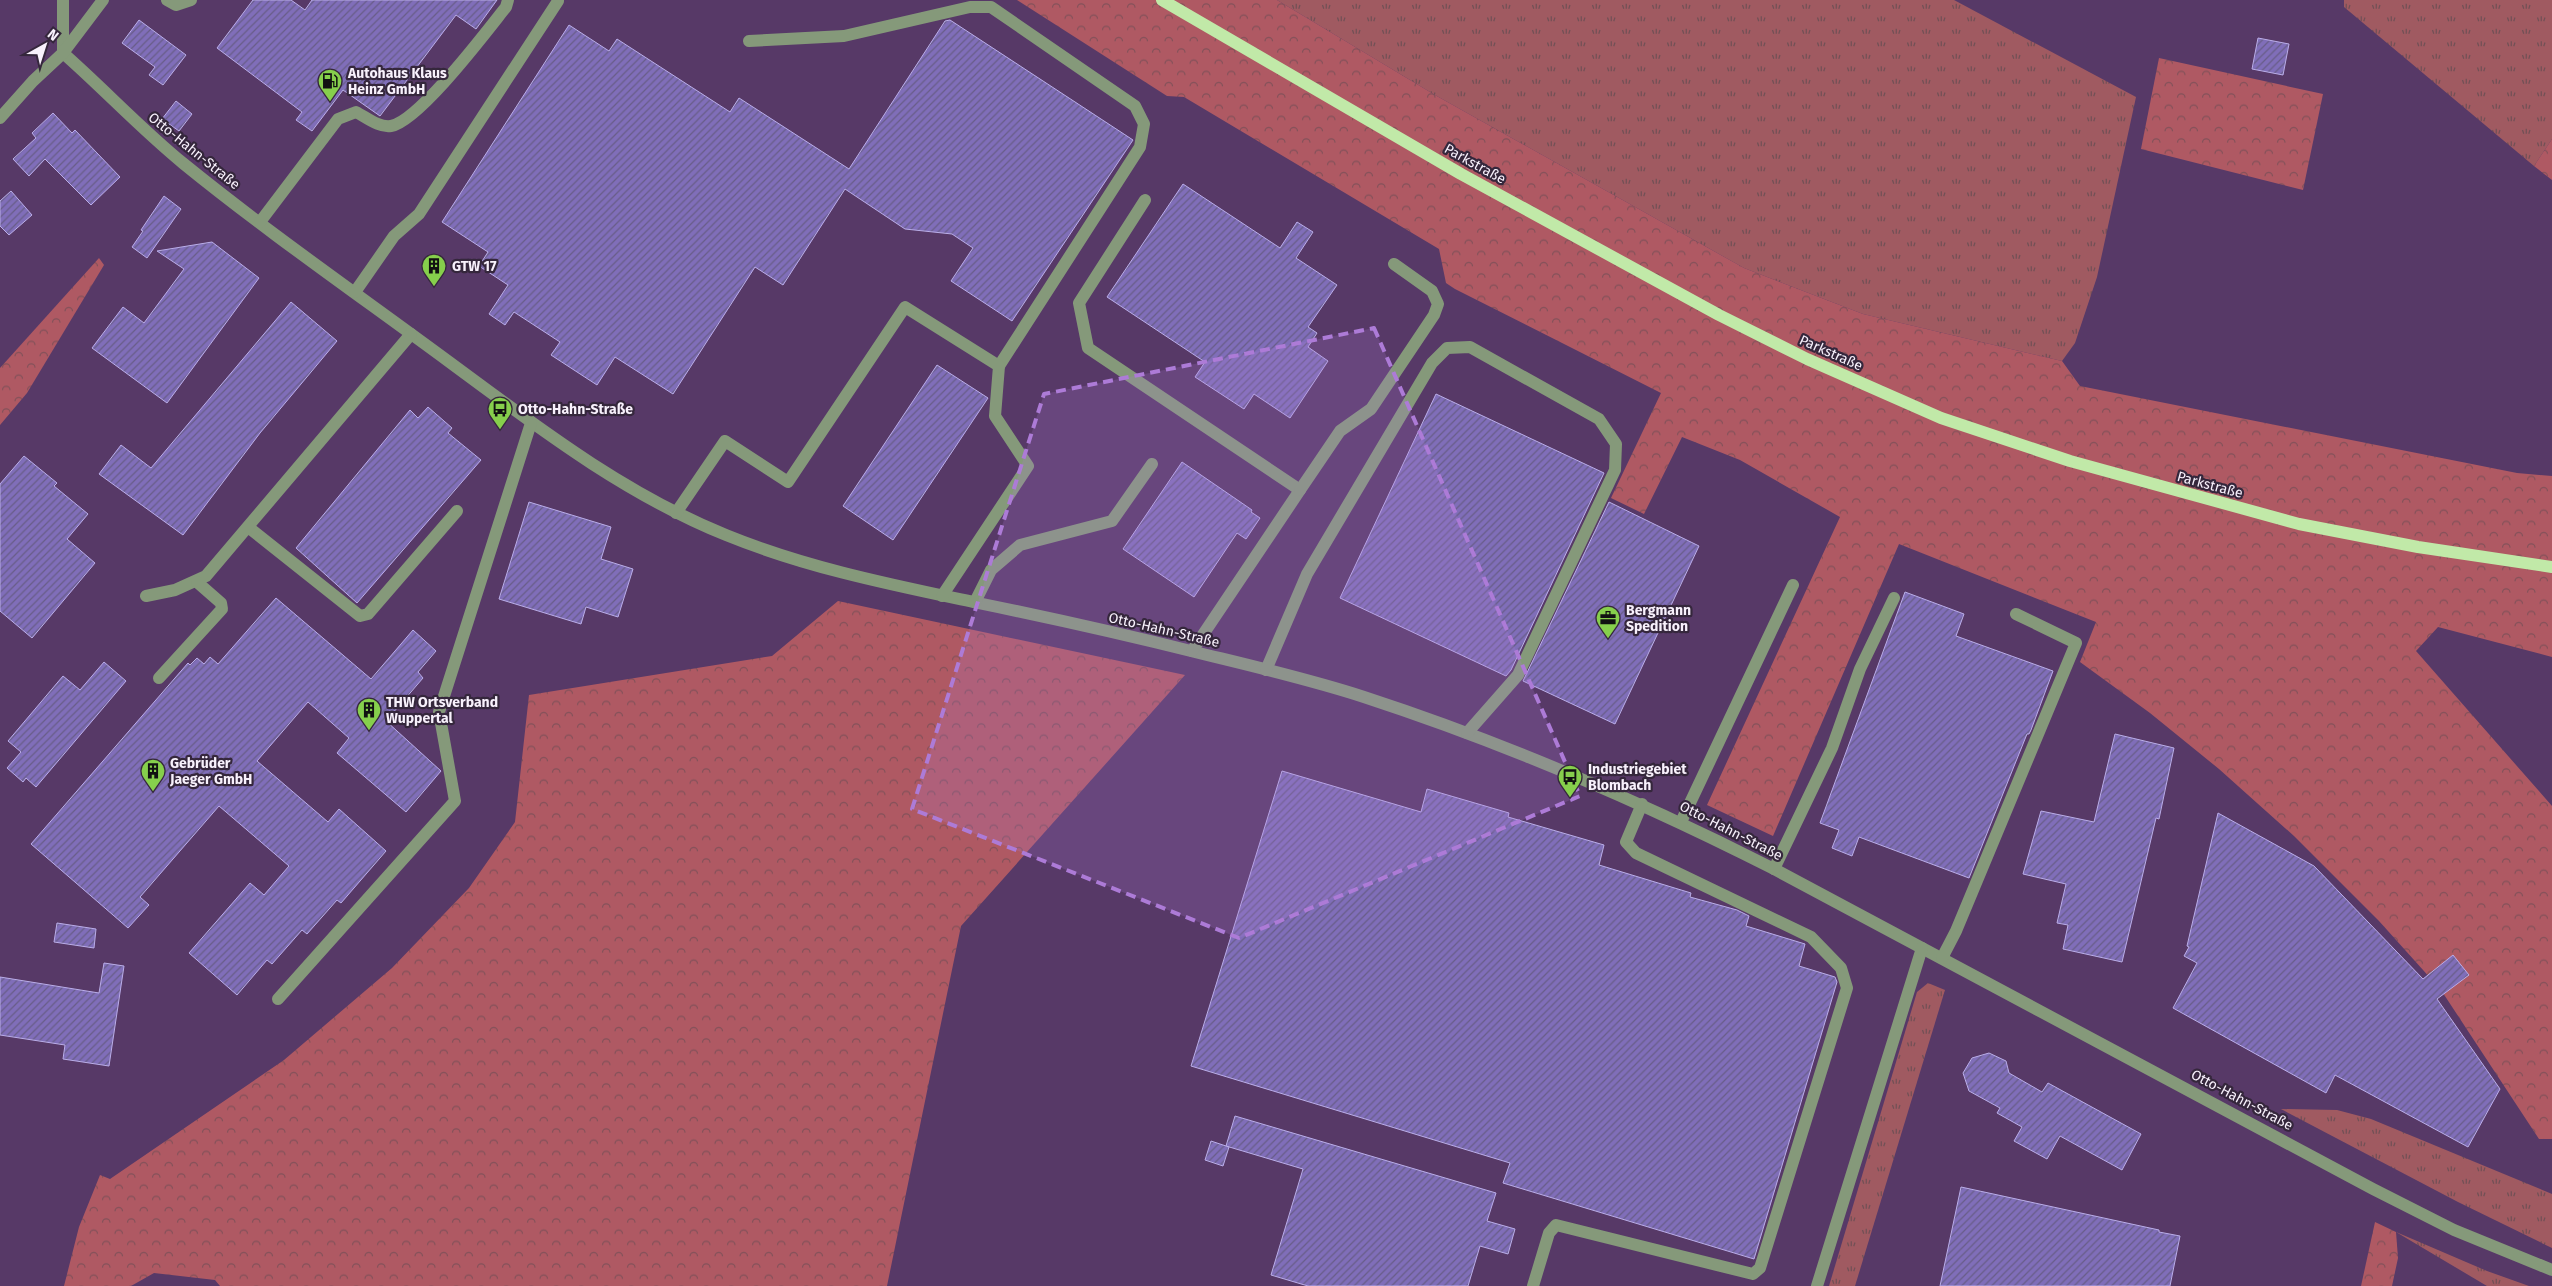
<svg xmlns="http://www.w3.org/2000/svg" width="2552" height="1286" viewBox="0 0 2552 1286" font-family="'Fira Sans',sans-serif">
	<defs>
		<pattern id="grass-tufts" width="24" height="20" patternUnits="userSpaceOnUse" patternTransform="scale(1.25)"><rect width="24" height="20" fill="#a05a61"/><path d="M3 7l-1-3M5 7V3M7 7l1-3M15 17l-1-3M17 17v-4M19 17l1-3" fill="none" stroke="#715055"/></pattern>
		<pattern id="forest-crowns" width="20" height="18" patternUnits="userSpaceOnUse" patternTransform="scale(1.25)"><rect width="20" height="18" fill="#af5963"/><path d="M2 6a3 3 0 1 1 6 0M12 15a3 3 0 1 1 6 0" fill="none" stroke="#825159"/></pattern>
		<pattern id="building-hatch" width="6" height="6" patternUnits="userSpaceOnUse" patternTransform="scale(1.25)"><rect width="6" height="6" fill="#806eb9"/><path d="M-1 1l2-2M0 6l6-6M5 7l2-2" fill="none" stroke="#685d88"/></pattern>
	</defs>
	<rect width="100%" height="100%" fill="#573967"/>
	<g fill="url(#grass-tufts)">
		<path d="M1277 0H1954L2136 97 2097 277 2075 343 2062 361 1863 314 1744 268 1435 95Z"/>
		<path d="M2344 0H2552V139L2534 166 2344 7Z"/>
		<path d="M1928 983 1945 990 1855 1286H1829L1917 992Z"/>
		<path d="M2281 1109 2337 1110 2371 1119 2552 1194V1248L2458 1202Z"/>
		<path d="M2396 1232 2487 1271 2529 1286H2487Z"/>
	</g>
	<g fill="url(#forest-crowns)">
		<path d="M1017 0H1277L1435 95 1744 268 1863 314 2062 361 2080 386 2517 473 2552 476V657L2438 627 2416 651 2552 806V1139H2539L2441 990 2379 921 2294 836 2219 769 2150 713 2080 662 2096 622 1899 544 1773 836 1707 805 1840 517 1740 460 1682 437 1644 514 1611 498 1661 393 1455 289 1446 283 1439 249 1184 97 1167 96Z"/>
		<path d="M2159 58 2323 94 2303 190 2141 149Z"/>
		<path d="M2552 139V180L2534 166Z"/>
		<path d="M99 258 104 265 27 393 0 425V368Z"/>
		<path d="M838 601 1185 675 961 926 887 1286H220L215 1280 154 1273 131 1286H64L79 1227 100 1175 110 1179 284 1060 392 968 469 888 515 822 529 695 772 656Z"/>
		<path d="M2375 1222 2396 1232 2398 1258 2392 1286H2361Z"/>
	</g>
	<g fill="url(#building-hatch)" stroke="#baaee8">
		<path d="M253 0H291L305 10 312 0H497L476 29 456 15 380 116 343 90 312 131 296 120 302 112 217 48Z"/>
		<path d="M139 20 186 55 163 85 149 75 155 67 122 43Z"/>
		<path d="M950 20 1133 140 1012 321 951 281 973 248 952 234 905 229 845 189 783 285 755 267 673 394 615 357 597 385 551 355 560 342 514 312 505 325 489 314 508 285 479 266 488 252 442 222 569 25 609 51 617 39 730 112 739 98 849 169 945 21Z"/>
		<path d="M2258 38 2289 44 2283 75 2252 69Z"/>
		<path d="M176 101 192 114 179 131 162 119Z"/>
		<path d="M53 113 72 133 75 130 120 177 91 205 45 159 29 176 13 159 36 138 32 133Z"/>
		<path d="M1183 184 1280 248 1297 222 1313 232 1296 258 1337 285 1308 327 1317 333 1308 347 1328 361 1290 418 1254 394 1244 409 1195 377 1205 362 1107 297Z"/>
		<path d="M11 191 32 215 9 235 0 226V201Z"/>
		<path d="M164 196 181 209 147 258 132 247 143 231 141 230Z"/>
		<path d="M212 242 259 278 167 403 92 348 123 307 144 323 184 269 157 251Z"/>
		<path d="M291 302 337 341 260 433 183 535 99 474 121 445 151 468Z"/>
		<path d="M937 365 988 398 893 540 843 506Z"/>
		<path d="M1436 394 1604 473 1511 670 1506 676 1340 598Z"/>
		<path d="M428 407 452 428 448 433 481 460 357 603 296 548 410 410 418 418Z"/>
		<path d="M24 456 57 483 54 486 88 514 67 539 95 563 32 638 0 611V484Z"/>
		<path d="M1182 462 1252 510 1251 512 1260 518 1246 539 1237 533 1194 597 1123 549Z"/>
		<path d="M529 502 611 527 601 559 633 569 618 617 586 607 581 624 499 599Z"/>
		<path d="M1609 502 1699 546 1615 724 1523 681Z"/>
		<path d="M1905 592 1964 614 1956 636 2053 671 2031 730 2029 734H2027L1969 878 1859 837 1852 856 1832 848 1839 830 1820 823Z"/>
		<path d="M276 598 371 679 413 630 436 651 418 672 423 678 386 721 441 771 406 812 337 753 349 738 308 702 257 761 328 822 339 809 386 851 341 903 337 900 307 934 302 930 272 964 267 960 237 995 189 953 250 883 264 895 289 866 219 806 140 897 149 905 128 928 31 844 188 663 190 665 197 658 204 664 210 657 218 664Z"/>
		<path d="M104 662 126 681 36 787 26 778 23 782 7 768 21 752 8 741 63 676 80 690Z"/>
		<path d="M2115 734 2174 748 2159 819 2156 818 2122 962 2063 949 2068 925 2057 923 2066 884 2023 874 2041 811 2094 822Z"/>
		<path d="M1282 771 1421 812 1427 789 1509 813 1508 817 1604 845 1599 865 1691 893 1690 897 1737 910 1749 916 1746 926 1805 944 1799 966 1835 977 1837 982 1754 1259 1503 1183 1510 1163 1191 1066Z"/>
		<path d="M2218 813 2314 866 2423 979 2453 955 2469 975 2437 999 2500 1089 2468 1147 2335 1075 2326 1093 2173 1008 2197 963 2184 956 2189 947 2187 946Z"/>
		<path d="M57 923 96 929 94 948 54 942Z"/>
		<path d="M104 963 124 966 109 1066 63 1059 65 1045 0 1035V977L99 993Z"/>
		<path d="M1989 1053 2006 1061 2009 1073 2042 1092 2048 1083 2141 1134 2122 1170 2060 1136 2047 1159 2014 1141 2022 1127 1997 1113 2000 1108 1969 1091 1963 1073 1972 1058Z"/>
		<path d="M1235 1116 1496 1193 1487 1221 1515 1229 1508 1254 1480 1246 1468 1286H1308L1271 1275 1303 1169 1226 1146Z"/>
		<path d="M1211 1141 1229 1147 1223 1166 1205 1160Z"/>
		<path d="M1961 1187 2159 1230V1232L2180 1236 2170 1286H1940Z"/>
	</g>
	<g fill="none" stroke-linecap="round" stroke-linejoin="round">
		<g stroke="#85997a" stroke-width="12">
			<path d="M167 0 176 5 191 0"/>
			<path d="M749 41 844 36 970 7H991L1135 106 1144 124 1140 147 999 366"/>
			<path d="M63 53C104 89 141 129 184 164 269 233 360 296 448 361 536 426 624 494 726 535 807 568 893 585 978 603 1051 618 1123 634 1195 652 1252 666 1309 679 1364 697 1505 743 1642 802 1774 869L2373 1189 2454 1230 2552 1270"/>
			<path d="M63 53V0"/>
			<path d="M0 118 33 81 63 53 103 0"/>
			<path d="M1145 200 1079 303 1088 348 1300 490 1192 651"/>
			<path d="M260 222 338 119 356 112C366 117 379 128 391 126 419 121 486 32 506 7L508 0"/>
			<path d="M355 292 394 236 419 214 558 1"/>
			<path d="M1300 490 1340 431 1371 409 1434 315 1438 304 1432 291 1394 264"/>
			<path d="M676 513 725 441 788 482 905 307 999 366 995 416 1028 466 942 596"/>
			<path d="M248 527 360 616 368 614 457 511"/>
			<path d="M146 596 175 590 206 576 411 334"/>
			<path d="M975 602 991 570 1020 545 1112 521 1152 464"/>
			<path d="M1266 670 1307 574 1432 363 1447 348 1470 347 1599 419 1616 444 1615 470 1518 675 1467 733"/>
			<path d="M159 678 222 609 221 603 197 582"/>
			<path d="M1681 822 1793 585"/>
			<path d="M1774 869 1832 748 1860 669 1894 598"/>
			<path d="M1942 958 1956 931 2076 643 2016 614"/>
			<path d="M278 999 455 801 439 712 531 423"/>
			<path d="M1533 1286 1549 1233 1556 1225 1753 1274 1760 1268 1847 988 1841 968 1811 937 1636 853 1626 842 1642 804"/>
			<path d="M1817 1286 1922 948"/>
		</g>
		<path stroke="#c1e9a8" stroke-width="12" d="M1162 0 1461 174 1719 315 1807 359 1941 418 2070 461 2299 524 2418 547 2552 567"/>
	</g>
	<path fill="#ad7bd7" fill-opacity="0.2" stroke="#ad7bd7" stroke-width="4" stroke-dasharray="10 6" stroke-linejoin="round" d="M1374 328 1580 796 1239 938 912 809 1044 394Z"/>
	<defs>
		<symbol id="fuel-pin" viewBox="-11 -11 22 30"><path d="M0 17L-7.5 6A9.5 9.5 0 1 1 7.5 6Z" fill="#86cf4c" stroke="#35273c"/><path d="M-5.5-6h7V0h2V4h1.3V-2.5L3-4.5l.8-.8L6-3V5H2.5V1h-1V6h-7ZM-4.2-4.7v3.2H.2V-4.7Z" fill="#111"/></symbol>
		<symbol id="building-pin" viewBox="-11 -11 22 30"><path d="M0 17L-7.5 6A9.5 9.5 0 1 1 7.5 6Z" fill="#86cf4c" stroke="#35273c"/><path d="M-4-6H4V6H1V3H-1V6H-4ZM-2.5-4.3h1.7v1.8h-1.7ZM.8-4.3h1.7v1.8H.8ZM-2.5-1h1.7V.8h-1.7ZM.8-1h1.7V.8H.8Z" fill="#111"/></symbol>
		<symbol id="bus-pin" viewBox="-11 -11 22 30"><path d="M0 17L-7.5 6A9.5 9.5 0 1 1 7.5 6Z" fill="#86cf4c" stroke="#35273c"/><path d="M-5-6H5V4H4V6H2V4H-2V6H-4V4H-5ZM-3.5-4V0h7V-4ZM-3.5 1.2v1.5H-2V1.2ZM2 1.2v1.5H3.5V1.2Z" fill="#111"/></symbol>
		<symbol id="office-pin" viewBox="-11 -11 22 30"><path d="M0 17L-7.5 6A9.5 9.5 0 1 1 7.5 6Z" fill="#86cf4c" stroke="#35273c"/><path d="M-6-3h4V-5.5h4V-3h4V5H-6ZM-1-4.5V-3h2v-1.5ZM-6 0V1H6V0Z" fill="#111"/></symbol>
	</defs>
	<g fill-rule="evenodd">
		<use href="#fuel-pin" x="316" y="67" width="28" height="38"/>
		<use href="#building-pin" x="420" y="252" width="28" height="38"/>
		<use href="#bus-pin" x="486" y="395" width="28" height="38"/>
		<use href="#office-pin" x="1594" y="604" width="28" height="38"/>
		<use href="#building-pin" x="355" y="696" width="28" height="38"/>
		<use href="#building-pin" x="139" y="757" width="28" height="38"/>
		<use href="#bus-pin" x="1556" y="763" width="28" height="38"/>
	</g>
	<g text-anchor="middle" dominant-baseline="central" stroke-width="4.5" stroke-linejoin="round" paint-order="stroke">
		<g font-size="14" font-weight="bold" fill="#f8f1fc" stroke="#35273c" text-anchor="start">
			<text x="348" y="73">Autohaus Klaus<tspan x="348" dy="16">Heinz GmbH</tspan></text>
			<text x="452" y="266">GTW 17</text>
			<text x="518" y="409">Otto-Hahn-Straße</text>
			<text x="1626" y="610">Bergmann<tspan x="1626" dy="16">Spedition</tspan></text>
			<text x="386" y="702">THW Ortsverband<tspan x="386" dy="16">Wuppertal</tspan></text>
			<text x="170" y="763">Gebrüder<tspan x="170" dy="16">Jaeger GmbH</tspan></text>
			<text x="1588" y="769">Industriegebiet<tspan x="1588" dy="16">Blombach</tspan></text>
		</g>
		<g font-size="14" fill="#f8f1fc" stroke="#35273c">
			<text transform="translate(194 151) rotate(39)">Otto-Hahn-Straße</text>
			<text transform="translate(1475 164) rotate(29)">Parkstraße</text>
			<text transform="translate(1831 353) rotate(24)">Parkstraße</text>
			<text transform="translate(2210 485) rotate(15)">Parkstraße</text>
			<text transform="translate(1164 630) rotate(13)">Otto-Hahn-Straße</text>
			<text transform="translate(1731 831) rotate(27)">Otto-Hahn-Straße</text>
			<text transform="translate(2242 1100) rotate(28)">Otto-Hahn-Straße</text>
		</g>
	</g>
	<g transform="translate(45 45) rotate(39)" stroke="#35273c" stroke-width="4" paint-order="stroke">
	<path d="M0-4L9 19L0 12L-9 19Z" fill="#f8f1fc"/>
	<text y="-8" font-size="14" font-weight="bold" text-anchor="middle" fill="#f8f1fc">N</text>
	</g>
</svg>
